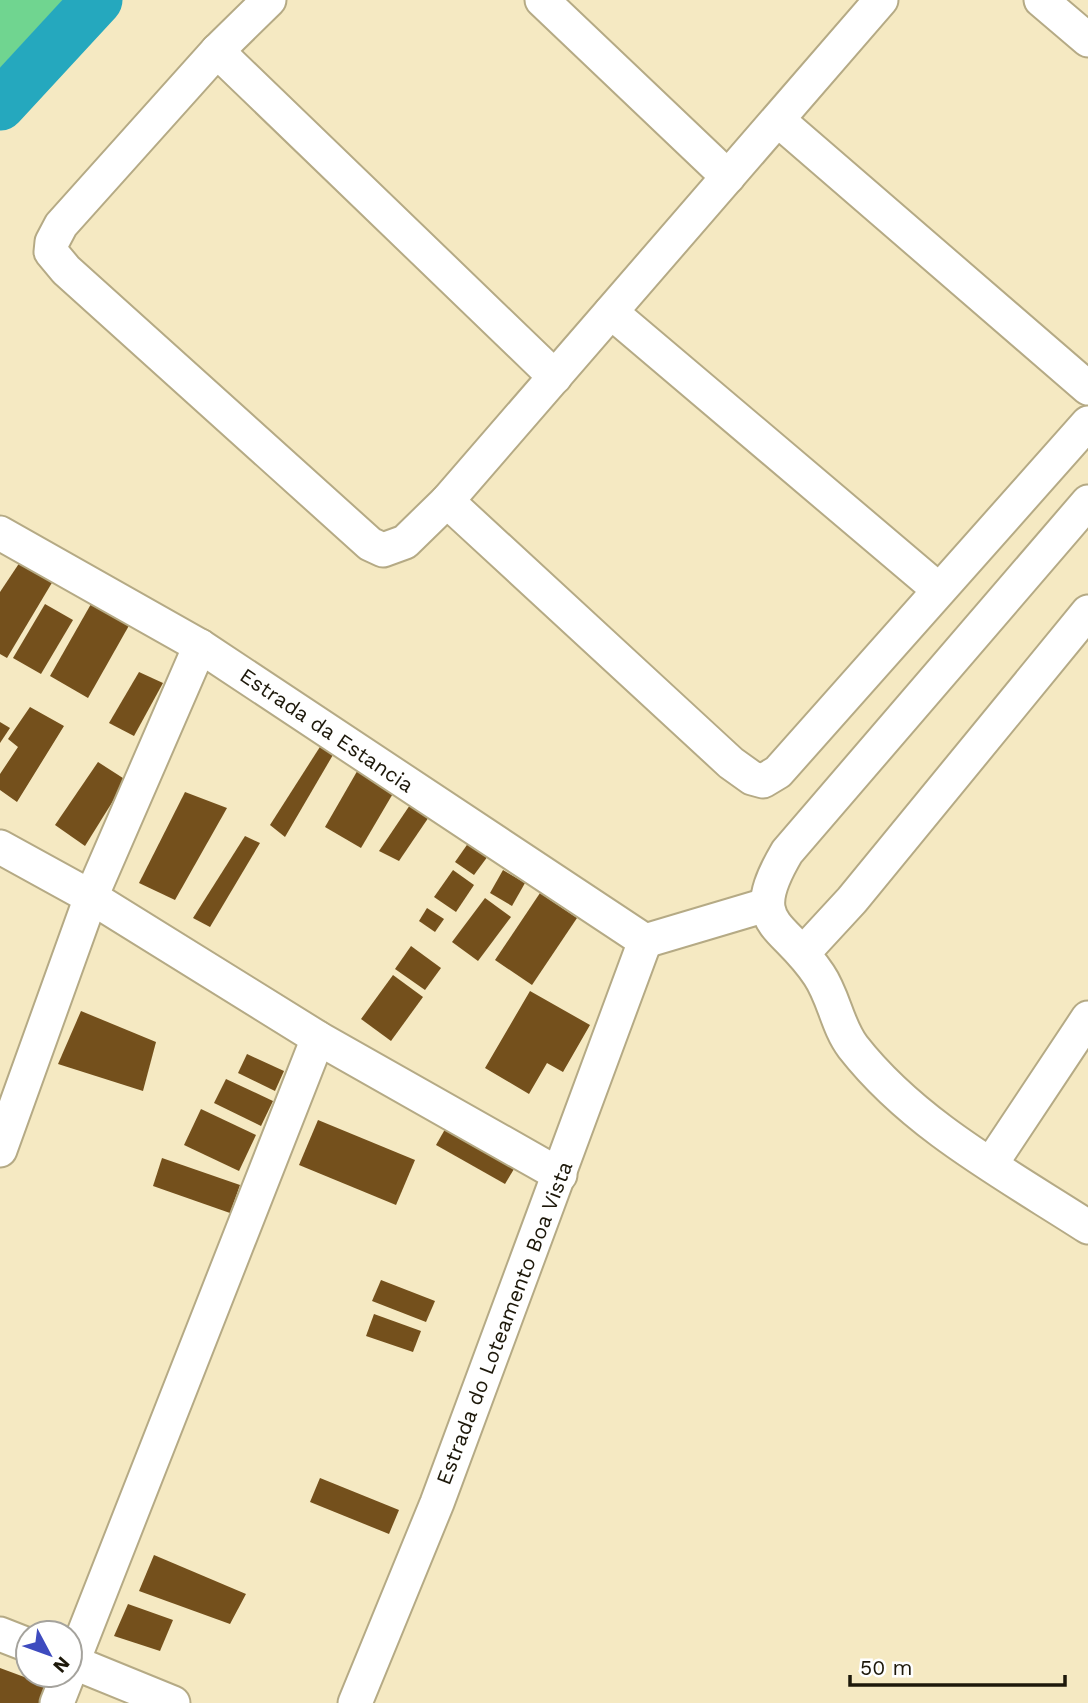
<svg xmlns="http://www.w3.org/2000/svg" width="1088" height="1703" viewBox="0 0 1088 1703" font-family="'Work Sans',sans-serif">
	<rect width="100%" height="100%" fill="#f5e9c2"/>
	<path fill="#70d590" d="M0 0H63L0 68Z"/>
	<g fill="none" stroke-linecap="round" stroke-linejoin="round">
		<path stroke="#25a8be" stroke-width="51" d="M0 105 97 0"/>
	</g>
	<g fill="#74501c">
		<path d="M24 556 56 576 7 658 0 654V592Z"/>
		<path d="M95 597 131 622 88 698 50 676Z"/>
		<path d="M45 604 73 620 41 674 13 658Z"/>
		<path d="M139 672 163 683 134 736 109 723Z"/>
		<path d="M30 707 64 726 17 802 0 790V774L18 747 8 739Z"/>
		<path d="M0 722 10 728 0 743Z"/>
		<path d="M325 739 337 748 285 837 270 825Z"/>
		<path d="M363 761 398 785 361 848 325 827Z"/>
		<path d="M98 762 126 780 85 846 55 825Z"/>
		<path d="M185 792 227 808 175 900 139 883Z"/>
		<path d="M416 796 435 808 399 861 379 851Z"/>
		<path d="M245 836 260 843 210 927 193 918Z"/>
		<path d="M469 842 488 856 474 875 455 862Z"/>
		<path d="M453 870 474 885 456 912 434 897Z"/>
		<path d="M503 870 525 883 512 906 490 893Z"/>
		<path d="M540 893 577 918 532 985 495 960Z"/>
		<path d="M485 898 511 917 478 961 452 942Z"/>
		<path d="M427 908 444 919 435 932 419 921Z"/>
		<path d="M411 946 441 968 425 990 395 969Z"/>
		<path d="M393 975 423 997 391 1041 361 1019Z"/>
		<path d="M530 991 590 1025 563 1072 547 1063 529 1094 485 1068Z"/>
		<path d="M81 1011 156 1042 143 1091 58 1064Z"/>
		<path d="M247 1054 284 1071 275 1091 238 1073Z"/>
		<path d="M226 1079 273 1101 261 1126 214 1103Z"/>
		<path d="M201 1109 256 1135 239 1171 184 1145Z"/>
		<path d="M318 1120 415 1160 396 1205 299 1165Z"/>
		<path d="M448 1124 517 1164 505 1184 436 1145Z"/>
		<path d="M162 1158 240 1185 230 1213 153 1186Z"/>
		<path d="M381 1280 435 1301 426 1322 372 1301Z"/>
		<path d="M374 1314 421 1331 413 1352 366 1336Z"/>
		<path d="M320 1478 399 1510 389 1534 310 1502Z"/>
		<path d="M154 1555 246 1594 230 1624 139 1591Z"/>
		<path d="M128 1604 173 1620 160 1651 114 1636Z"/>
		<path d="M0 1668 54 1688 48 1703H0Z"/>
	</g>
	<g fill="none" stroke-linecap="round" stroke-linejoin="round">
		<defs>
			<g id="minor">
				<path d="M269 0 217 51 61 225 52 242 51 252 66 270 370 544 383 550 405 542 447 501 881 0"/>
				<path d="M542 0 728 177"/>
				<path d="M1041 0 1088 40"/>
				<path d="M217 51 555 377"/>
				<path d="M778 120 1088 388"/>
				<path d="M611 312 939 590"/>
				<path d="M447 501 731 763 752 778 763 781 778 772 1088 423"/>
				<path d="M1088 502 787 852C743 927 783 920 819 975 834 997 837 1026 853 1047 914 1125 1006 1174 1088 1227"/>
				<path d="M0 533 200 646 645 941"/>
				<path d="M0 847 91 897 318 1038 560 1175"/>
				<path d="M645 941 766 905"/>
				<path d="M804 952 852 900 1088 612"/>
				<path d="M0 1150 91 897 200 646"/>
				<path d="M991 1164 1088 1018"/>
				<path d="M0 1634 28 1645"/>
				<path d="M70 1661 173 1703"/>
				<path d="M70 1669 318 1038"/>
				<path d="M57 1703 68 1675"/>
				<path d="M355 1703 437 1503 645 941"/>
			</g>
		</defs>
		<use href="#minor" stroke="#b5aa85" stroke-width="37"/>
		<use href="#minor" stroke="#fff" stroke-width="33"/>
	</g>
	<g text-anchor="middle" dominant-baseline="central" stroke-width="7" stroke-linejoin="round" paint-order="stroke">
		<g font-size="21" fill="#1d180a" stroke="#fff">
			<text transform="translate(327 730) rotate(34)">Estrada da Estancia</text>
			<text transform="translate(504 1323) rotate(-69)">Estrada do Loteamento Boa Vista</text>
		</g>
	</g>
	<g transform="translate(49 1654) rotate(131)"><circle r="33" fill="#ffffff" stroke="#a5a39d" stroke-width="2"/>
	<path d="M0-5L12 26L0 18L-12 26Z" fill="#3e4bbf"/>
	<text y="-10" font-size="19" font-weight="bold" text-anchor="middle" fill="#1d180a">N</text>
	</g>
	<path d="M850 1675v10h215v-10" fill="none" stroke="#1d180a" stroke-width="3.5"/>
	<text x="860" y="1675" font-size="21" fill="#1d180a" stroke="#ffffff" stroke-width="5" paint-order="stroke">50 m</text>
</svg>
